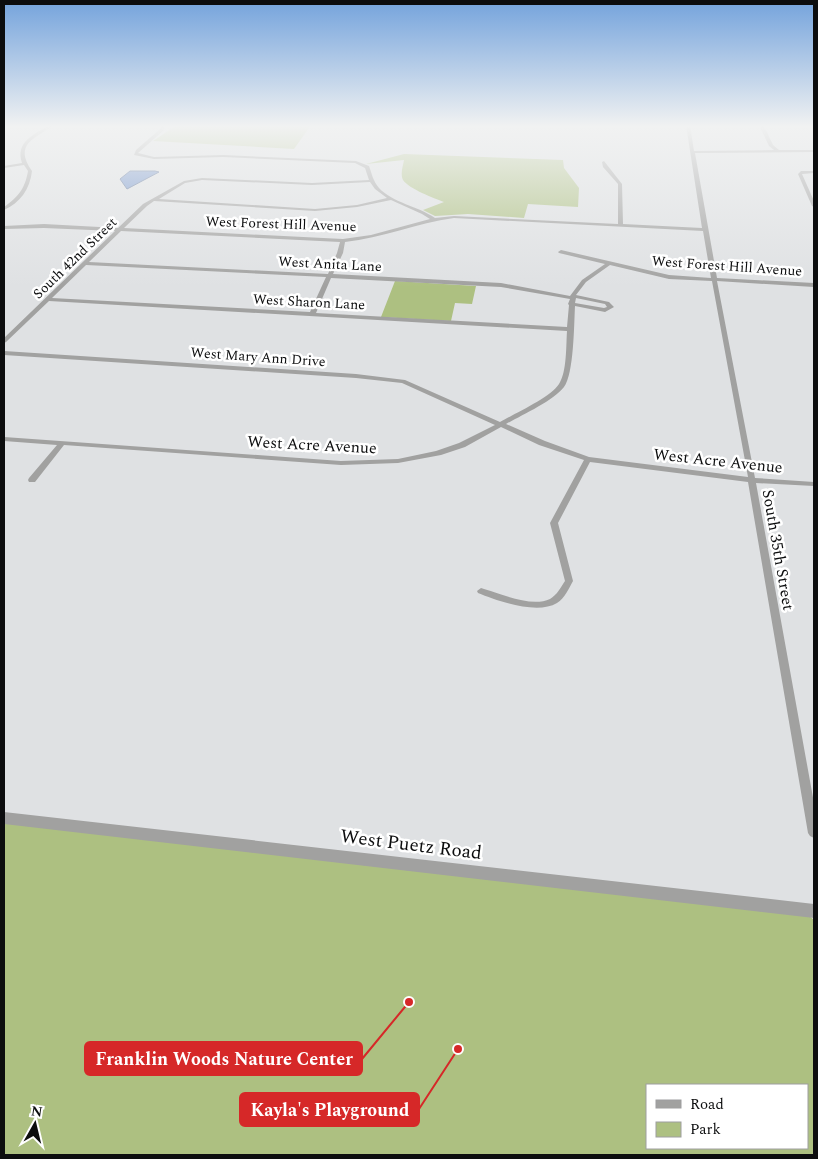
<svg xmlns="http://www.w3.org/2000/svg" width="818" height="1159" viewBox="0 0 818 1159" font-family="Spectral,serif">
	<rect width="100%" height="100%" fill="#dfe1e3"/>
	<g fill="#adc081" fill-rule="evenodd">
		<path d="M177 125H311L294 149 153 141Z"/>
		<path d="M404 154 563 160 564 168 579 188 578 207 528 204 524 218 468 214 435 216 423 210 444 202C434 198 409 189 403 180 400 174 403 166 404 160L366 164Z"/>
		<path d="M395 281 476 286 472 304 455 303 451 321 381 317Z"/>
		<path d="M4 821 807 914 814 920V1155H4ZM647 1085H807V1148H647Z"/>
	</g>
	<path fill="#668ac9" stroke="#4b6491" d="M130 171H155L159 172 127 189 120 179Z"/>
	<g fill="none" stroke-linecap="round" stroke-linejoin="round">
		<g fill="#a1a1a0" fill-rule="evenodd">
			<path d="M50 125H55C35 138 13 144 32 171 30 189 20 203 4 210V207C18 197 25 189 28 171L24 165 4 168V166L22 163C15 142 34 134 50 125Z"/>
			<path d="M162 125H166L163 131 138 153 154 157 223 155 356 161 369 166C372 174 373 181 379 188 393 203 418 206 435 218L454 216 618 224V184L603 167 602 162 604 161 622 184 623 224 702 228 686 125H690L694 151 774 150 769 146 759 125H777L764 126 773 145 779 150H814V152L695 153 717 278 814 283V287L717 281 755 478 814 482V486L756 483 814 803V838L810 836 808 833 748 482 590 462 558 523 573 581C569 588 565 598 557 603 537 615 498 601 478 593L477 591 481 588C499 593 531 608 550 599 557 595 561 587 565 581L550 523 584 460 539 445 501 427 465 447 441 455 398 463 341 465 64 445 35 482H29L28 480 29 478 57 445 4 441V437L341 461 398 459 436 451 459 443 495 425 402 383 356 378 4 355V351L356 374 405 380 500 422C514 414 551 397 559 384 567 372 566 345 567 331L49 301 6 342 4 343V338L115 231 44 228 4 229V226L44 224 118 228 143 204 184 181 202 178 312 183 369 180 365 168 355 163 223 157 154 159 134 155 136 150 160 129ZM202 180 312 185 370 182 375 189 387 198 357 205 315 209 159 199 185 183ZM391 200 422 214 430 219 371 235 343 239 124 228 147 206 154 201 315 211 357 207ZM454 218 703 231 711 278 669 275 561 250 558 252 559 253 605 264 582 280 570 296 501 283 333 274 343 253 345 242C382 238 417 223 454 218ZM121 231 340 242 337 253 328 274 89 262ZM86 265 326 277 310 312 52 298ZM610 265 669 279 712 281 748 477 589 457 545 441 506 424C522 415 553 401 564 387 574 374 574 324 575 306L605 312 614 307 609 302 576 295 586 282ZM331 278 501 287 570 299 568 304 569 305 567 327 316 313ZM576 298 605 304 607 307 604 308 575 303Z"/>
			<path d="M801 171H814V173L802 174 814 201V207L812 206 798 174Z"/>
		</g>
		<path fill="#a1a1a0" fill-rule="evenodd" d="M4 812 814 904V918L4 824Z"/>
	</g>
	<linearGradient id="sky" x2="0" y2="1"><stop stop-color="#74a3dc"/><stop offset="0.44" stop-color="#f1f2f2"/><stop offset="1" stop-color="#f1f2f2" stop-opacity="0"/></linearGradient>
	<rect width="818" height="287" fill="url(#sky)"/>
	<g text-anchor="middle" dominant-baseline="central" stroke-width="5" stroke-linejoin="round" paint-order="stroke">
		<g font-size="14" fill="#0c0d0e" stroke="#fff">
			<text transform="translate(281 224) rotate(2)">West Forest Hill Avenue</text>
			<text transform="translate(75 258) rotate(-44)">South 42nd Street</text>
			<text transform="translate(330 264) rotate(3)">West Anita Lane</text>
			<text transform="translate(727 266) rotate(4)">West Forest Hill Avenue</text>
			<text transform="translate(309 302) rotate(3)">West Sharon Lane</text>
			<text transform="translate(258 357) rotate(4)">West Mary Ann Drive</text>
		</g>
		<g font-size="16" fill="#0c0d0e" stroke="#fff">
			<text transform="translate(312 445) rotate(3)">West Acre Avenue</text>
			<text transform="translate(718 461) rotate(6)">West Acre Avenue</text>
			<text transform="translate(778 550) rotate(80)">South 35th Street</text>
		</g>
		<g font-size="19" fill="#0c0d0e" stroke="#fff">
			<text transform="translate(411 845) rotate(7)">West Puetz Road</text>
		</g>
	</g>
	<path fill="none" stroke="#d62828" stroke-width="2" d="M409 1002L362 1059M458 1049L419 1109"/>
	<g fill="#d62828" stroke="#fff" stroke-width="2">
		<circle cx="409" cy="1002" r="5"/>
		<circle cx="458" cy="1049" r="5"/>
	</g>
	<g fill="#d62828" stroke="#d62828" stroke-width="2">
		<rect x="85" y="1042" width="277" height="33" rx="5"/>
		<rect x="240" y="1093" width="179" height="33" rx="5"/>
	</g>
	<g font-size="18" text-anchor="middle" font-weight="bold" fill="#fff">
		<text x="224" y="1065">Franklin Woods Nature Center</text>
		<text x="330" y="1116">Kayla's Playground</text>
	</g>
	<rect width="818" height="1159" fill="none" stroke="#0c0d0e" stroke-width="10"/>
	<rect x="646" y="1084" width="162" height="65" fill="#ffffff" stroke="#9e9e9f"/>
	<rect x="656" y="1100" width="25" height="8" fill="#a1a1a0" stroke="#9e9e9f"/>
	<text x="690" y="1109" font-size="15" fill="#0c0d0e">Road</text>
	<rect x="656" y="1122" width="25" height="15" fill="#adc081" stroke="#9e9e9f"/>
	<text x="690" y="1134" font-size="15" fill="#0c0d0e">Park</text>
	<g transform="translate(35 1124) rotate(8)" stroke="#ffffff" stroke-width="4" paint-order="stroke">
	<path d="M0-4L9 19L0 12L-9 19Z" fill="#0c0d0e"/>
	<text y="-8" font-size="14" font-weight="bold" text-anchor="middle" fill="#0c0d0e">N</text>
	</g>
</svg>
